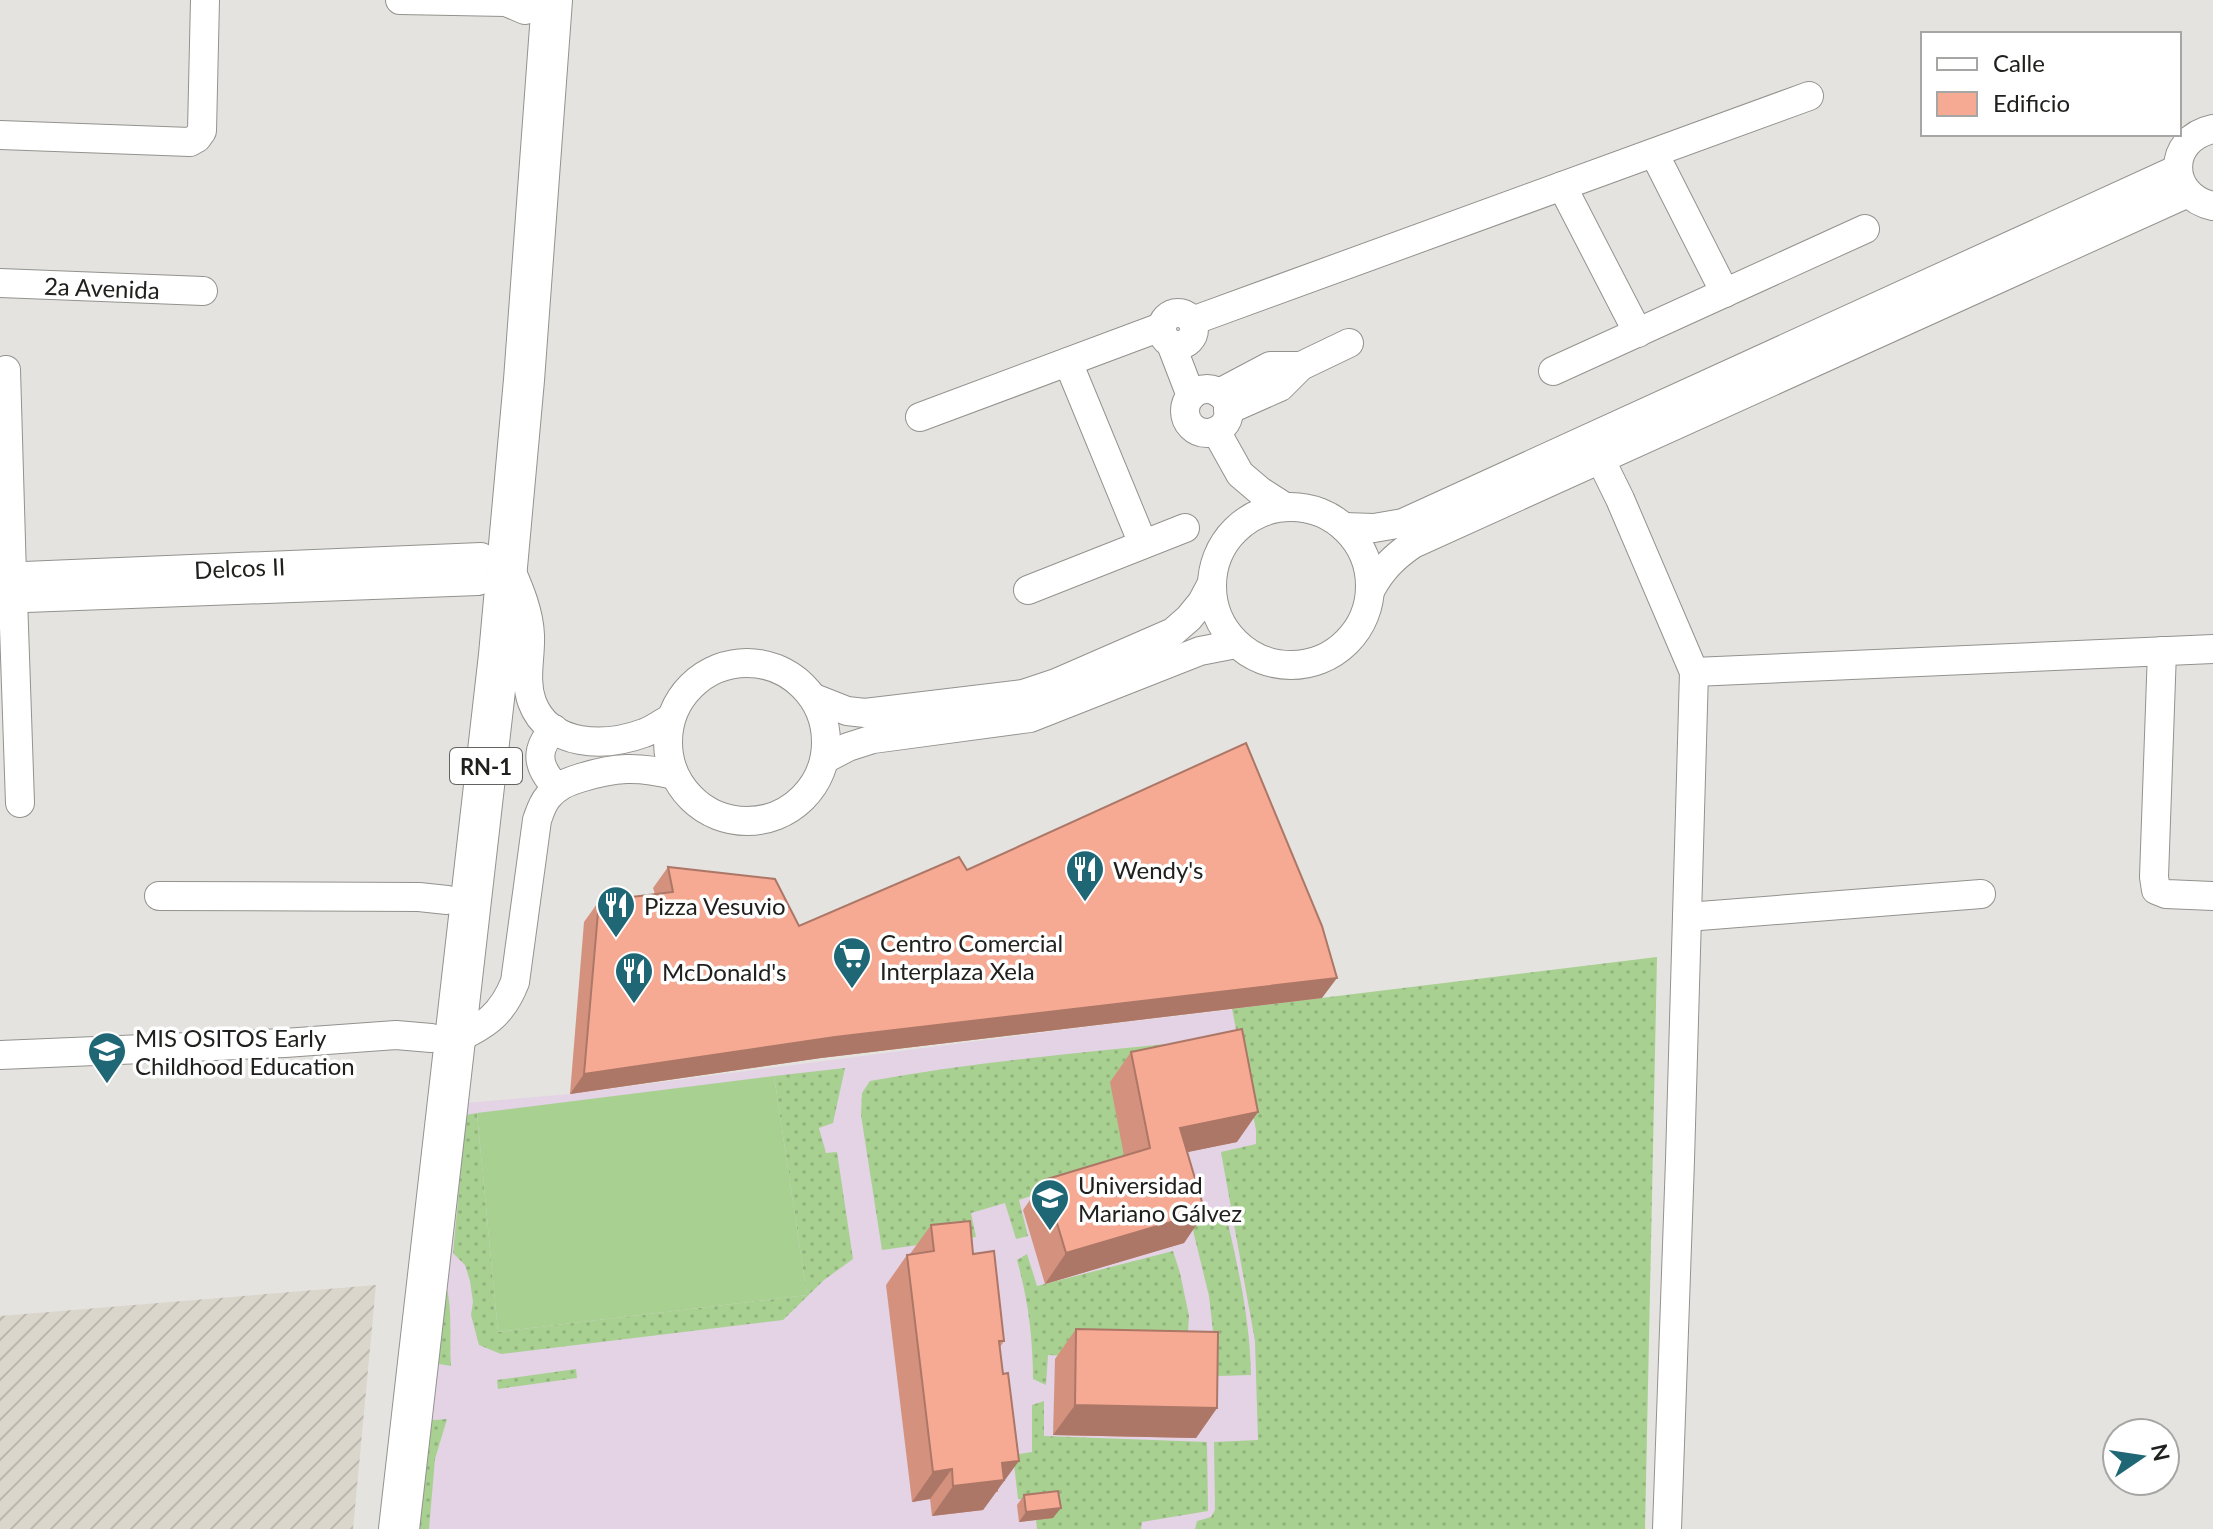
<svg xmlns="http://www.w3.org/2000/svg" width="2213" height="1529" viewBox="0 0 2213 1529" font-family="Lato,sans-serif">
	<defs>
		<pattern id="industrial-furrows" width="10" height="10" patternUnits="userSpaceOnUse" patternTransform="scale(2)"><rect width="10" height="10" fill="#dbd6cc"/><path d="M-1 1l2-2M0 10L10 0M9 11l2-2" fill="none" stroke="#bcb7af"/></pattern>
		<pattern id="grass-dots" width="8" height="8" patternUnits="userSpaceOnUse" patternTransform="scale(2)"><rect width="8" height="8" fill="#a8d091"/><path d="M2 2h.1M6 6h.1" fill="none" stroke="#90b27d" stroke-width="1.8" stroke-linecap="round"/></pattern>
	</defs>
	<rect width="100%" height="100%" fill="#e4e3df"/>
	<path fill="url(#industrial-furrows)" d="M376 1285 353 1529H0V1316Z"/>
	<path fill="#e3d3e5" d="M1346 996 1645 1529H415L466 1103 570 1094 1109 1024Z"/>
	<g fill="url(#grass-dots)">
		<path d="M1657 957 1645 1529H1195L1197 1521 1211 1517 1215 1510 1214 1442 1258 1440 1255 1341 1221 1152 1256 1144V1130L1232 1009Z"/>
		<path d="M1166 1044 1168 1070 1126 1164 1019 1200 1028 1236 1016 1239 1005 1203 971 1213 976 1237 882 1250 861 1115 862 1093 870 1081C968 1063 1068 1054 1166 1044Z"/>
		<path d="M845 1068 833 1123 819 1128 826 1153 837 1152 853 1259 824 1280 783 1320 501 1354 479 1345 471 1315 473 1302 470 1281 465 1265 453 1253 466 1115 477 1113 498 1332 807 1295 774 1076Z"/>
		<path d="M1225 1211C1238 1266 1250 1319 1251 1375L1218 1376 1209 1296 1191 1222Z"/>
		<path d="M1173 1251 1180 1273 1189 1316 1186 1362 1048 1355 1046 1385 1033 1379C1033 1338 1028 1299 1017 1260L1027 1254 1037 1286Z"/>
		<path d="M446 1285C453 1311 449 1339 451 1366L433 1363Z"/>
		<path d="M576 1369 577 1378 498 1389 497 1380Z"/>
		<path d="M1044 1401V1436L1207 1442 1208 1511 1142 1522 1141 1529H1037L1036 1520 1050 1496 1018 1499 1013 1455 1032 1452V1405Z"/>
		<path d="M426 1419 435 1420 447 1419 435 1459 429 1529H415Z"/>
	</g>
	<path fill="#a8d091" d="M774 1076 807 1295 498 1332 477 1113Z"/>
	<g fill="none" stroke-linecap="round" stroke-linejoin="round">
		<defs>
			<g id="minor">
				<path d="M400 0 506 2 525 10"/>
				<path d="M2213 129C2166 139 2167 196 2213 206"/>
				<path d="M0 135 190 142 197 138 202 131 205 0"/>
				<path d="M1654 153 1725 293"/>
				<path d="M1562 186 1638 333"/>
				<path id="s1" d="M0 283 203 291"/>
				<circle cx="1178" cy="329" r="16"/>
				<path d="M1192 321 1809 96"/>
				<path d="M1171 344 1191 396"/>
				<path d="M1068 362 1143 544"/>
				<path d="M6 370 12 576"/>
				<path d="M1553 371 1865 229"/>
				<circle cx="1207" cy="411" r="22"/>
				<path d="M1219 393 1270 366H1301"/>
				<path d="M1228 410 1280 387 1301 366 1349 343"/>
				<path d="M920 417 1161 327"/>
				<path d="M1216 431 1240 474 1260 491 1285 507"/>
				<path d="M1590 438 1620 499 1694 672 1680 1160 1667 1529"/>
				<circle cx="1291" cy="586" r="79"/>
				<path d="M1344 527 1374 528 1403 523 2178 169"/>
				<path d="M511 570C520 591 529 612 530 635 531 657 524 680 532 702 549 748 606 747 644 733 653 730 662 723 671 718"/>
				<path id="s2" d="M0 577 481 557"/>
				<path d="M1371 589C1382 569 1394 557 1413 544L2188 193"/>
				<path d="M1028 590 1185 528"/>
				<path d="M13 598 20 803"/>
				<path d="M0 599 478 581"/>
				<path d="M2162 651 2154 877 2156 890 2166 894 2213 896"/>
				<circle cx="747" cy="742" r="79"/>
				<path d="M1694 672 2213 649"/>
				<path d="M814 698 847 711 865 713 1023 694 1056 683 1173 632 1189 618 1202 602 1212 583"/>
				<path d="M554 729C533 751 538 768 557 788"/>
				<path d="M825 759 848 747 873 739 1030 718 1200 651 1236 644"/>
				<path d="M159 896 419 897 447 900"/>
				<path d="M1687 917 1981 894"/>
				<path d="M454 1040C485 1026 502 1015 515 982L537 820C540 812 542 804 548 797 557 786 567 782 580 778 615 767 638 766 674 775"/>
				<path d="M0 1055 285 1043 396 1035 431 1038"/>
			</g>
			<path id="highway" d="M399 1529 499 655 524 380 552 0"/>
		</defs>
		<use href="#minor" stroke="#93928e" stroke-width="30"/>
		<use href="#highway" stroke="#93928e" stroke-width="42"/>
		<use href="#minor" stroke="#fff" stroke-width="28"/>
		<use href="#highway" stroke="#fff" stroke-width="40"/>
	</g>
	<g fill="#d4927e">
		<path d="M668 867 799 926 967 870 1322 998 821 1058 570 1094 584 922 599 901 655 894 653 888Z"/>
		<path d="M1131 1052 1237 1142 1187 1152 1205 1212 1184 1243 1045 1284 1023 1210 1044 1180 1124 1156 1110 1082Z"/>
		<path d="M931 1225 973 1254 1004 1341 1000 1347 998 1492H996L983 1510 932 1516 930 1499 912 1502 886 1285 907 1255 910 1254Z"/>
		<path d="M1076 1329 1217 1408 1196 1438 1053 1435 1055 1359Z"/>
		<path d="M1024 1495 1053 1518 1019 1522 1017 1505Z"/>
	</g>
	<g fill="#ac7767">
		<path d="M1337 978 1322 998 821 1058 570 1094 584 1074 835 1037Z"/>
		<path d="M1258 1112 1237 1142 1159 1158 1180 1128Z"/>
		<path d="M1205 1212 1184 1243 1045 1284 1066 1253Z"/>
		<path d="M1075 1405 1217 1408 1196 1438 1053 1435Z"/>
		<path d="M1019 1461 983 1510 932 1516 953 1486 1002 1463Z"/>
		<path d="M952 1469 930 1499 912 1502 933 1472Z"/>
		<path d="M1061 1508 1053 1518 1019 1522 1026 1512Z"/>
	</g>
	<g fill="#f6aa93" stroke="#ac7767" stroke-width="2">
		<path d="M1246 743 1322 926 1337 978 835 1037 584 1074 599 901 673 892 668 867 775 879 799 926 959 857 967 870Z"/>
		<path d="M1242 1029 1258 1112 1180 1128 1205 1212 1066 1253 1044 1180 1150 1148 1131 1052Z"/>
		<path d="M970 1221 973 1254 994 1251 1004 1341H999L1003 1374 1008 1373 1019 1461 1002 1463 1004 1480 953 1486 952 1469 933 1472 907 1255 934 1251 931 1225Z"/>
		<path d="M1076 1329 1218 1332 1217 1408 1075 1405Z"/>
		<path d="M1058 1491 1061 1508 1026 1512 1024 1495Z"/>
	</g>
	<defs>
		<symbol id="restaurant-pin" viewBox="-11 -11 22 30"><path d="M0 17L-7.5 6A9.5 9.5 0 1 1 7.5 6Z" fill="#206776" stroke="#fff"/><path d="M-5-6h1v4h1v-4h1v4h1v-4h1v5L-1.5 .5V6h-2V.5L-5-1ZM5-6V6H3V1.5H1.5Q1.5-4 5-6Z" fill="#fff"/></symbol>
		<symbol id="supermarket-pin" viewBox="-11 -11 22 30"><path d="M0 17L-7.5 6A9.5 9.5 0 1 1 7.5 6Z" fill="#206776" stroke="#fff"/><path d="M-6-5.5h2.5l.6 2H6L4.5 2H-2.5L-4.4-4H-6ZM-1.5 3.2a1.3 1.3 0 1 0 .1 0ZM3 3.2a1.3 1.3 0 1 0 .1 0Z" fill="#fff"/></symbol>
		<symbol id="school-pin" viewBox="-11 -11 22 30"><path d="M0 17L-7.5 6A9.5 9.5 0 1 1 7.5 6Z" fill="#206776" stroke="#fff"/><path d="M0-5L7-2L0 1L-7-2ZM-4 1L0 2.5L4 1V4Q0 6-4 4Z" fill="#fff"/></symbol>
		<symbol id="university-pin" viewBox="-11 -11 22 30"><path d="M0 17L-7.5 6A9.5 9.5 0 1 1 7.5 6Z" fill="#206776" stroke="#fff"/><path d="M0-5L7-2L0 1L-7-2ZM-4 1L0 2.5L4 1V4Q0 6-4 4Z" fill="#fff"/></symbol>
	</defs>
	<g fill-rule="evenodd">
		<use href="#restaurant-pin" x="1063" y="847" width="44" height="60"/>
		<use href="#restaurant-pin" x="594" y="883" width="44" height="60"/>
		<use href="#supermarket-pin" x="830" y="934" width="44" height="60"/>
		<use href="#restaurant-pin" x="612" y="949" width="44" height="60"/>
		<use href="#school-pin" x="85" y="1029" width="44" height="60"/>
		<use href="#university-pin" x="1028" y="1176" width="44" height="60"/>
	</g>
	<g text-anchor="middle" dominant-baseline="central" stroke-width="7" stroke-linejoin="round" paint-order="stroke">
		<rect fill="#fff" stroke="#636362" stroke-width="2" x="450" y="748" width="72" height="36" rx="6"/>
		<g font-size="22" font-weight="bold" fill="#20201e">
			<text x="486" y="766">RN-1</text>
		</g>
		<g font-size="24" fill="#20201e" stroke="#fff">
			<text stroke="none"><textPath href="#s1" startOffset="102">2a Avenida</textPath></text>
			<text stroke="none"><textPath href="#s2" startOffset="240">Delcos II</textPath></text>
		</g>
		<g font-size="24" fill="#20201e" stroke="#fff" text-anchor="start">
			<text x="1113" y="869">Wendy's</text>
			<text x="644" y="905">Pizza Vesuvio</text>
			<text x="880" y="942">Centro Comercial<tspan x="880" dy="28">Interplaza Xela</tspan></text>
			<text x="662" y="971">McDonald's</text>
			<text x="135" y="1037">MIS OSITOS Early<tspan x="135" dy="28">Childhood Education</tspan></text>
			<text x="1078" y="1184">Universidad<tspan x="1078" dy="28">Mariano Gálvez</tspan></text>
		</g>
	</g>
	<rect x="1921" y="32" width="260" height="104" fill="#ffffff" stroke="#a6a6a5" stroke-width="2"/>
	<rect x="1937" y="58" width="40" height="12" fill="#ffffff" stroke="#a6a6a5" stroke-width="2"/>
	<text x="1993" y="72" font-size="24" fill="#20201e">Calle</text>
	<rect x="1937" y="92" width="40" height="24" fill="#f6aa93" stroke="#a6a6a5" stroke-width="2"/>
	<text x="1993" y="112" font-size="24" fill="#20201e">Edificio</text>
	<g transform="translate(2141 1457) rotate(77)"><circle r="38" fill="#ffffff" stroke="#a6a6a5" stroke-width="2"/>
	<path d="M0-6L14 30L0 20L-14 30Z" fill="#206776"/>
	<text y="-12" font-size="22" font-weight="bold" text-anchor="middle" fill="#20201e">N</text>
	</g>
</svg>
